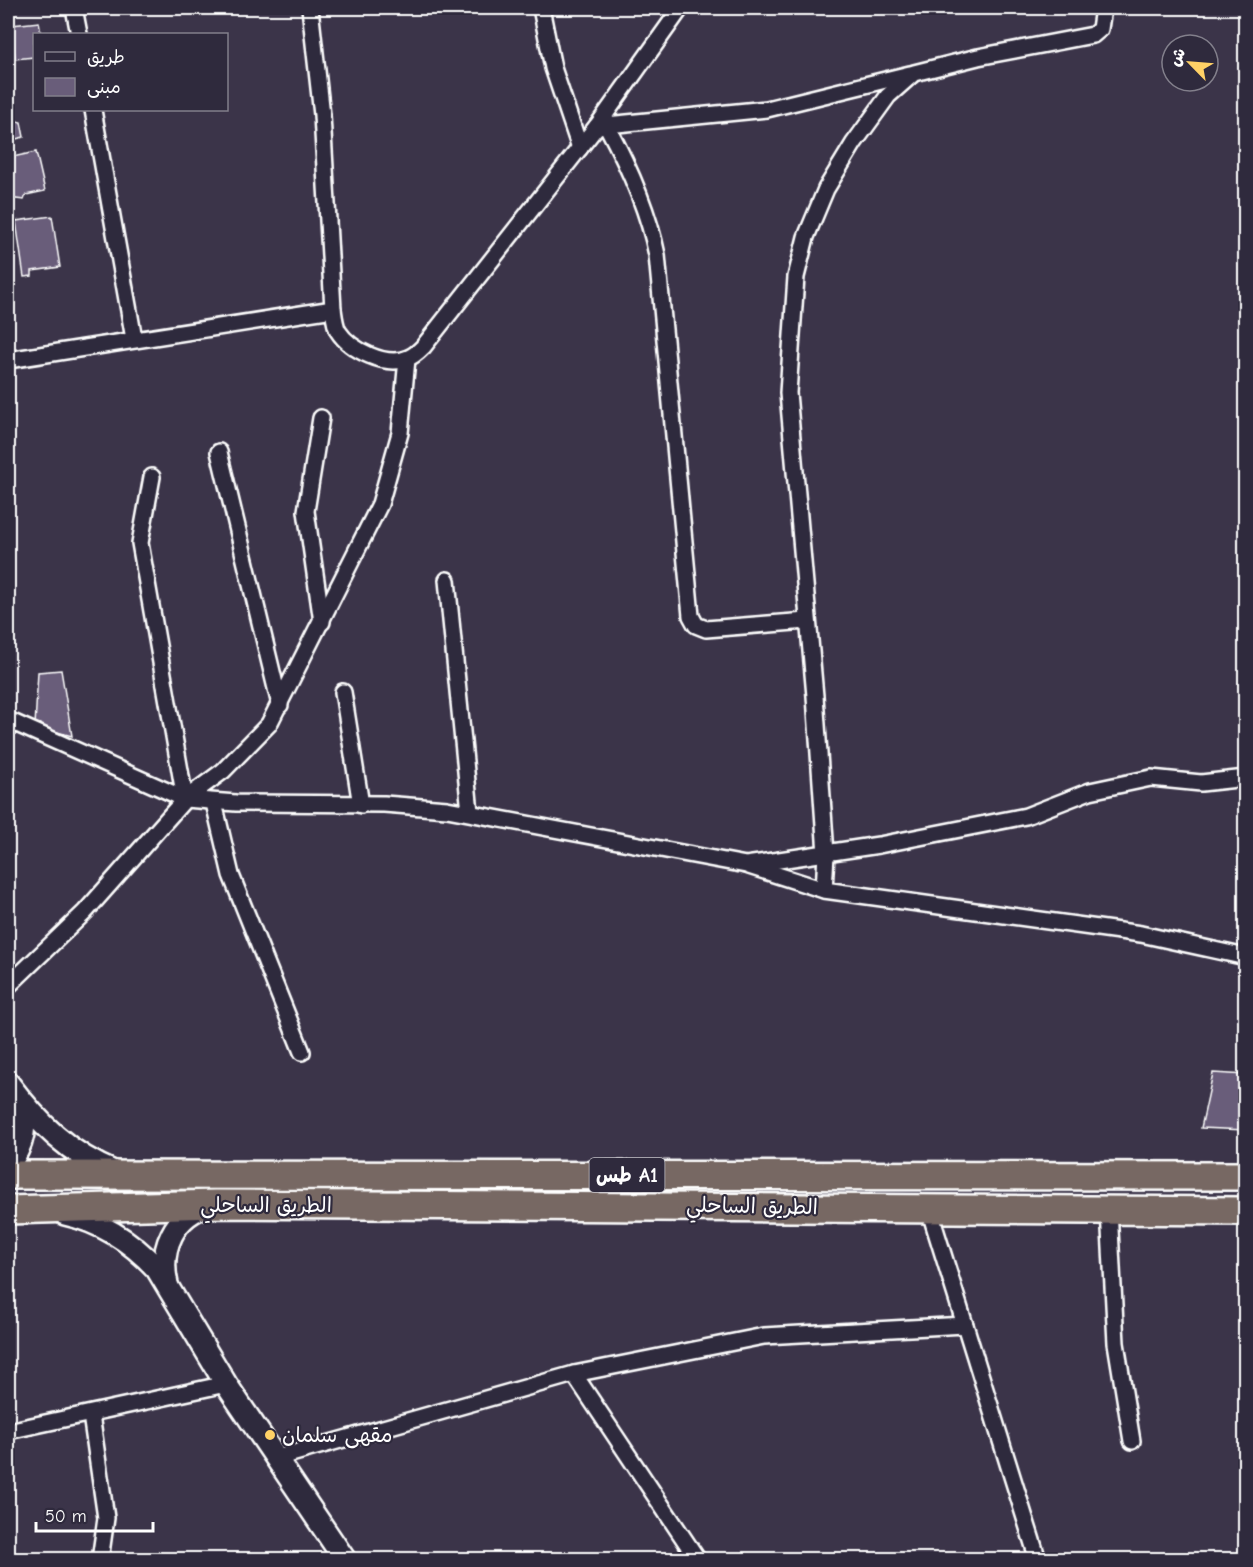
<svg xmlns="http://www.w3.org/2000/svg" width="1253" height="1567" viewBox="0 0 1253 1567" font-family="'Comic Neue','Playpen Sans Arabic',sans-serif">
	<rect width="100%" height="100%" fill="#3b3449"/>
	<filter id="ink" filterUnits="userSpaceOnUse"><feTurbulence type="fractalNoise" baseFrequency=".0167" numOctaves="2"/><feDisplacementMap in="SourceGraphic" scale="12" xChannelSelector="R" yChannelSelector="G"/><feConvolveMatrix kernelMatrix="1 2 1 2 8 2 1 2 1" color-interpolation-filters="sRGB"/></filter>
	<g filter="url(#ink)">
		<g fill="#695d7a" stroke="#fff" stroke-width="1.5">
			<path d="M39 22 41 34H34V57L15 59 12 25Z"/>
			<path d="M8 97 13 120 21 122 24 137 8 141Z"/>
			<path d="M36 152 45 191 26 195 24 200 8 198V158Z"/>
			<path d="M52 216 60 267 32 271V276L24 277 16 221Z"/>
			<path d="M61 670 72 736 35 726 38 672Z"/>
			<path d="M1213 1073 1246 1075V1130L1201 1128Z"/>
		</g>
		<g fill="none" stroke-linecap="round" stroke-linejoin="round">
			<defs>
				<g id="street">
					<path d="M74 8 79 34"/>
					<path d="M310 8 322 115 333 309C334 316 335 325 338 331 350 350 387 368 408 358 414 356 419 351 423 347L597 126 681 8"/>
					<path d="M541 8 553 68 580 148"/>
					<path d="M93 110 134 339"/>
					<path d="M597 126 767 109 910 74"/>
					<path d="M607 126C629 167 648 209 657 255L691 616 696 625 706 629 807 621"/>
					<path d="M8 360 333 309"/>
					<path d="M321 418 306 511 322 622"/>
					<path d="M219 452 280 705"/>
					<path d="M152 477 140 543 185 799"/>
					<path d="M447 580 470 812"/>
					<path d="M343 692 361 805"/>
					<path d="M8 720 185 799 236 803 384 804 447 809 746 865 879 845 1026 816 1090 791 1151 778 1201 783 1246 778"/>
					<path d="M214 803 231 875 302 1052"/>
					<path d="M749 866 824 890 1141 934 1246 957"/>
					<path d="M824 890 826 854 815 696 788 393 796 277 806 237 826 189 854 143 888 96 914 73 978 57 1093 35 1100 29 1103 8"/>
					<path d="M8 986 85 912 185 799 223 771 269 724 380 504 400 433 407 359"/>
					<path d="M929 1209 1038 1560"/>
					<path d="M1109 1210 1116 1343 1132 1441"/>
					<path d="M574 1374 698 1560"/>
					<path d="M91 1415 106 1518 100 1560"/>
					<path d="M8 1431 226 1384"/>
					<path d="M277 1458 574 1374 764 1336 965 1325"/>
				</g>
				<g id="secondary">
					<path d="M8 1083C38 1123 69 1154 116 1173"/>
					<path d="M8 1165C23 1147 29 1123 19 1101"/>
					<path d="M65 1214C102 1222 131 1241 157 1269L226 1384 345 1560"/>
					<path d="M167 1284C159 1250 173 1214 210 1205"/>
				</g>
				<g id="highway">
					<path d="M8 1175 1246 1176"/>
					<path d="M8 1210 215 1204 1246 1211"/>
				</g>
			</defs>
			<use href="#street" stroke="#fff" stroke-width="20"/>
			<use href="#secondary" stroke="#fff" stroke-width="26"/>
			<use href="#highway" stroke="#fff" stroke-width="32"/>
			<use href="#street" stroke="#2f2a3d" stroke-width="15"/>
			<use href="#secondary" stroke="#2f2a3d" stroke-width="21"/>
			<use href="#highway" stroke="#776864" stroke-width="27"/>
		</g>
	</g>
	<circle fill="#ffd166" stroke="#2f2a3d" stroke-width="2" cx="270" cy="1435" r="6"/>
	<g text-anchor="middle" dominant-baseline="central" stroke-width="4.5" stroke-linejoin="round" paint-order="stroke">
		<rect fill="#2f2a3d" stroke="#c1bfc5" stroke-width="1.5" x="589.5" y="1158" width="75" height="34" rx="4.5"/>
		<g font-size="20" font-weight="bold" fill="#fff">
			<text x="627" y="1175">طس A1</text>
		</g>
		<g font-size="21" fill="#fff" stroke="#2f2a3d">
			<text x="266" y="1205">الطريق الساحلي</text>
			<text transform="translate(752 1206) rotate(1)">الطريق الساحلي</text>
		</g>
		<g font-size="21" fill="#fff" stroke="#2f2a3d" text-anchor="start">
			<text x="282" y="1435">مقهى سلمان</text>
		</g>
	</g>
	<rect width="1253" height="1567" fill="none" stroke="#2f2a3d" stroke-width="30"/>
	<rect x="15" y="15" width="1223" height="1537" fill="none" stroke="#fff" stroke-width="2" filter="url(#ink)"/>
	<rect x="33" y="33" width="195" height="78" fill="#2f2a3d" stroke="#827f8b" stroke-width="1.5"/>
	<rect x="45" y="52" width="30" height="9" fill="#2f2a3d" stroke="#827f8b" stroke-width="1.5"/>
	<text x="87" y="63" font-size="18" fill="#ffffff">طريق</text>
	<rect x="45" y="78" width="30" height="18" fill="#695d7a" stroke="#827f8b" stroke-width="1.5"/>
	<text x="87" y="93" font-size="18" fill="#ffffff">مبنى</text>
	<g transform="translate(1190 63) rotate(295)"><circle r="28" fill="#2f2a3d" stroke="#827f8b" stroke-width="1.5"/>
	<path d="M0-4.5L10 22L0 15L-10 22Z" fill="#ffd166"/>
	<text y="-9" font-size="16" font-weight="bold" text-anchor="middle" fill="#ffffff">ش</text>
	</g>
	<path d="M36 1522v9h117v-9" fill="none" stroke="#ffffff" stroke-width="3"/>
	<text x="45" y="1522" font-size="18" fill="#ffffff" stroke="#2f2a3d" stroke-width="4.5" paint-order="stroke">50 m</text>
</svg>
